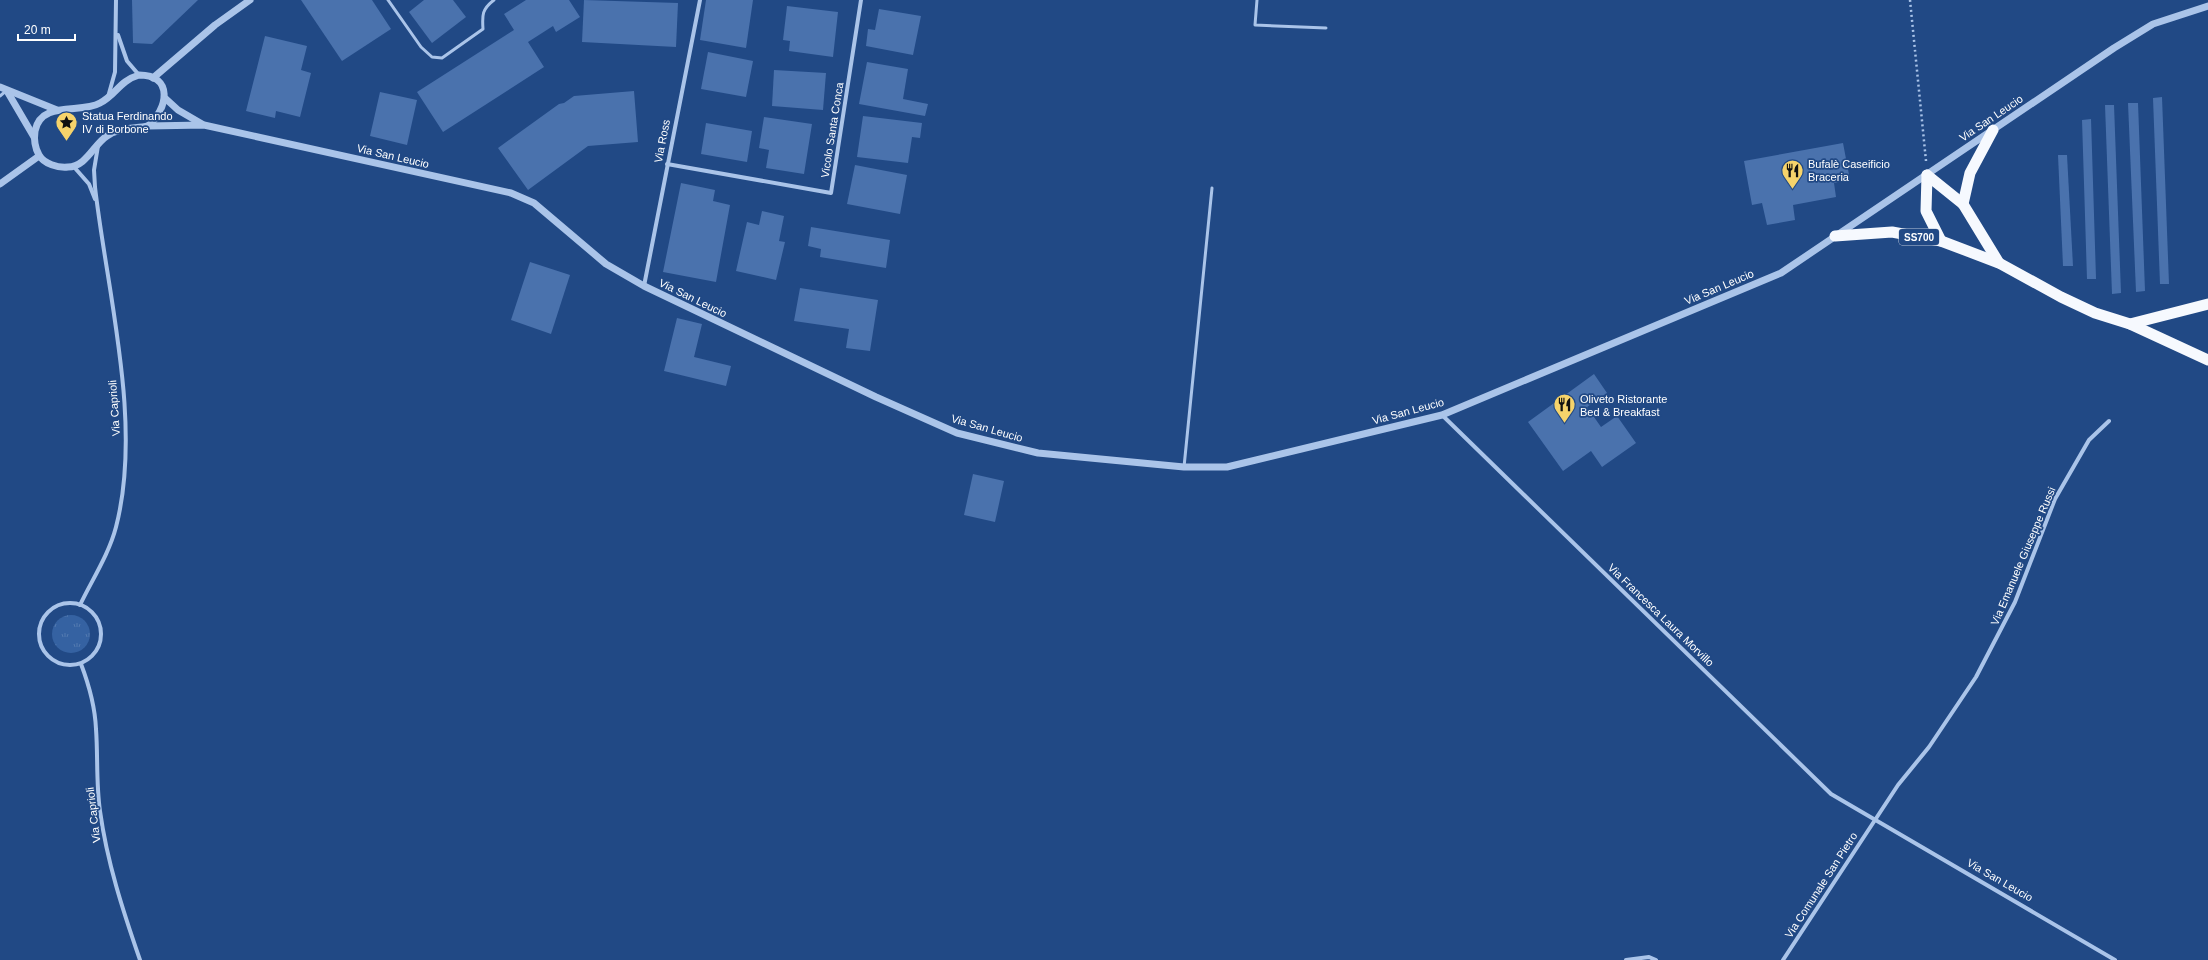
<svg xmlns="http://www.w3.org/2000/svg" width="2208" height="960" viewBox="0 0 2208 960" font-family="Arial,sans-serif">
	<defs>
		<pattern id="grass-tufts" width="24" height="20" patternUnits="userSpaceOnUse"><rect width="24" height="20" fill="#3562a2"/><path d="M3 7l-1-3M5 7V3M7 7l1-3M15 17l-1-3M17 17v-4M19 17l1-3" fill="none" stroke="#537ab0"/></pattern>
	</defs>
	<rect width="100%" height="100%" fill="#214985"/>
	<circle fill="url(#grass-tufts)" cx="71" cy="634" r="19"/>
	<g fill="#4a72ad">
		<path d="M132 0H198L152 44 133 43Z"/>
		<path d="M301 0H372L391 29 342 61Z"/>
		<path d="M424 0H453L466 17 432 43 409 12Z"/>
		<path d="M526 0H569L580 17 556 32 553 26 528 42 544 67 443 132 417 92 514 30 504 14Z"/>
		<path d="M584 0 678 3 676 47 582 42Z"/>
		<path d="M706 0H753L746 48 700 40Z"/>
		<path d="M787 6 838 12 833 57 789 51 790 41 783 40Z"/>
		<path d="M879 9 921 16 913 55 866 46 868 29 875 30Z"/>
		<path d="M265 36 307 46 301 70 311 73 300 117 276 111 275 118 246 111Z"/>
		<path d="M708 52 753 61 746 97 701 89Z"/>
		<path d="M867 62 908 69 903 99 928 104 925 116 859 104Z"/>
		<path d="M774 70 826 73 823 110 772 106Z"/>
		<path d="M634 91 638 142 588 146 528 190 498 148 559 104 564 103 574 96Z"/>
		<path d="M380 92 417 100 407 145 370 136Z"/>
		<path d="M2162 97 2169 284H2160L2153 98Z"/>
		<path d="M2128 103H2138L2145 291 2136 292Z"/>
		<path d="M2105 105H2114L2121 293 2112 294Z"/>
		<path d="M863 116 922 123 920 138 912 137 908 163 857 157Z"/>
		<path d="M764 117 812 124 804 174 766 168 769 150 759 148Z"/>
		<path d="M2091 119 2096 279H2087L2082 120Z"/>
		<path d="M706 123 752 131 747 162 701 154Z"/>
		<path d="M1843 143 1850 180 1834 183 1836 197 1793 205 1795 220 1767 225 1762 203 1752 205 1744 161Z"/>
		<path d="M2058 155H2067L2073 266H2063Z"/>
		<path d="M855 165 907 175 900 214 847 204Z"/>
		<path d="M681 183 715 190 713 201 730 205 716 282 663 272Z"/>
		<path d="M762 211 784 216 779 241 785 242 776 280 736 271 747 222 759 225Z"/>
		<path d="M811 227 890 240 886 268 820 257 821 249 808 246Z"/>
		<path d="M530 262 570 275 551 334 511 320Z"/>
		<path d="M800 288 878 300 870 351 846 348 849 329 794 321Z"/>
		<path d="M677 318 702 324 694 357 731 366 726 386 664 371Z"/>
		<path d="M1594 374 1607 393 1587 407 1601 427 1617 416 1636 443 1602 467 1591 451 1563 471 1528 422Z"/>
		<path d="M973 474 1004 481 995 522 964 515Z"/>
	</g>
	<g fill="none" stroke-linecap="round" stroke-linejoin="round">
		<path stroke="#aac4e9" stroke-width="2.5" stroke-dasharray="2 3" stroke-linecap="butt" d="M1910 0 1926 161"/>
		<g stroke="#aac4e9" stroke-width="3">
			<path d="M388 0 421 47 432 57 442 58 483 29C482 15 482 9 494 0"/>
			<path d="M1257 0 1255 25 1326 28"/>
			<path d="M0 96 7 90"/>
			<path d="M1184 467 1212 188"/>
		</g>
		<g stroke="#aac4e9" stroke-width="4">
			<path d="M118 35 127 61 139 75"/>
			<path d="M108 97 115 72 116 0"/>
			<path d="M667 164 831 193 861 0"/>
			<path d="M74 167 89 184 95 199"/>
			<path d="M644 286 700 0"/>
			<path d="M1442 415 1831 794 2115 960"/>
			<circle cx="70" cy="634" r="31"/>
			<path d="M80 605C92 580 109 554 116 527 143 423 107 293 95 187L94 170 98 146"/>
			<path d="M81 664C89 685 95 706 96 729 98 756 96 784 100 811 107 862 123 911 140 960"/>
			<path d="M1626 960 1649 957 1656 960"/>
			<path d="M1783 960 1898 785 1929 747 1976 677 2015 602 2055 499 2089 440 2109 421"/>
		</g>
		<g stroke="#aac4e9" stroke-width="7">
			<path d="M139 75C174 75 168 109 148 126 134 129 121 127 107 136 94 144 86 167 68 167 58 168 44 164 39 155 35 148 34 138 35 131 41 100 81 114 100 103 117 94 119 81 139 75Z"/>
			<path d="M153 78 215 25 250 0"/>
			<path d="M0 87 57 110"/>
			<path d="M7 91 34 137"/>
			<path d="M166 99 178 110 202 124"/>
			<path d="M148 126 204 125 511 193 534 203 606 264 644 286 876 397 957 433 1038 453 1184 467H1227L1442 415 1781 273 2114 48 2153 24 2208 6"/>
			<path d="M0 184 39 156"/>
		</g>
		<g stroke="#f6f9fe" stroke-width="11">
			<path d="M1927 175 1963 204 1999 263"/>
			<path d="M1927 175 1926 211 1941 241"/>
			<path d="M1963 204 1970 173 1993 130"/>
			<path d="M1835 236 1892 232 1941 241 1999 263 2061 297 2095 313 2130 324 2208 360"/>
			<path d="M2130 324 2208 304"/>
		</g>
	</g>
	<defs>
		<symbol id="sight-pin" viewBox="-11 -11 22 30"><path d="M0 17L-7.5 6A9.5 9.5 0 1 1 7.5 6Z" fill="#f6d36b" stroke="#214985"/><path d="M0-6L1.8-2.2L6-1.7L2.9 1.2L3.7 5.4L0 3.3L-3.7 5.4L-2.9 1.2L-6-1.7L-1.8-2.2Z" fill="#111"/></symbol>
		<symbol id="restaurant-pin" viewBox="-11 -11 22 30"><path d="M0 17L-7.5 6A9.5 9.5 0 1 1 7.5 6Z" fill="#f6d36b" stroke="#214985"/><path d="M-5-6h1v4h1v-4h1v4h1v-4h1v5L-1.5 .5V6h-2V.5L-5-1ZM5-6V6H3V1.5H1.5Q1.5-4 5-6Z" fill="#111"/></symbol>
	</defs>
	<g fill-rule="evenodd">
		<use href="#sight-pin" x="54" y="110" width="25" height="34"/>
		<use href="#restaurant-pin" x="1780" y="158" width="25" height="34"/>
		<use href="#restaurant-pin" x="1552" y="392" width="25" height="34"/>
	</g>
	<g text-anchor="middle" dominant-baseline="central" stroke-width="3.5" stroke-linejoin="round" paint-order="stroke">
		<rect fill="#214985" stroke="#bcc8da" stroke-width="1" x="1899" y="229" width="40" height="16" rx="3"/>
		<g font-size="10" font-weight="bold" fill="#fff">
			<text x="1919" y="237">SS700</text>
		</g>
		<g font-size="11" fill="#fff" stroke="#214985" text-anchor="start">
			<text x="82" y="116">Statua Ferdinando<tspan x="82" dy="13">IV di Borbone</tspan></text>
			<text x="1808" y="164">Bufalè Caseificio<tspan x="1808" dy="13">Braceria</tspan></text>
			<text x="1580" y="399">Oliveto Ristorante<tspan x="1580" dy="13">Bed &amp; Breakfast</tspan></text>
		</g>
		<g font-size="11" fill="#fff" stroke="#214985">
			<text transform="translate(1991 118) rotate(-34)">Via San Leucio</text>
			<text transform="translate(832 130) rotate(-81)">Vicolo Santa Conca</text>
			<text transform="translate(662 141) rotate(-79)">Via Ross</text>
			<text transform="translate(393 156) rotate(13)">Via San Leucio</text>
			<text transform="translate(1719 287) rotate(-23)">Via San Leucio</text>
			<text transform="translate(693 298) rotate(26)">Via San Leucio</text>
			<text transform="translate(114 408) rotate(-94)">Via Caprioli</text>
			<text transform="translate(1408 411) rotate(-15)">Via San Leucio</text>
			<text transform="translate(987 428) rotate(16)">Via San Leucio</text>
			<text transform="translate(2023 556) rotate(-67)">Via Emanuele Giuseppe Russi</text>
			<text transform="translate(1661 615) rotate(44)">Via Francesca Laura Morvillo</text>
			<text transform="translate(93 815) rotate(-97)">Via Caprioli</text>
			<text transform="translate(2000 880) rotate(30)">Via San Leucio</text>
			<text transform="translate(1821 885) rotate(-57)">Via Comunale San Pietro</text>
		</g>
	</g>
	<path d="M18 34v6h57v-6" fill="none" stroke="#ffffff" stroke-width="2"/>
	<text x="24" y="34" font-size="12" fill="#ffffff" stroke="#214985" stroke-width="3" paint-order="stroke">20 m</text>
</svg>
